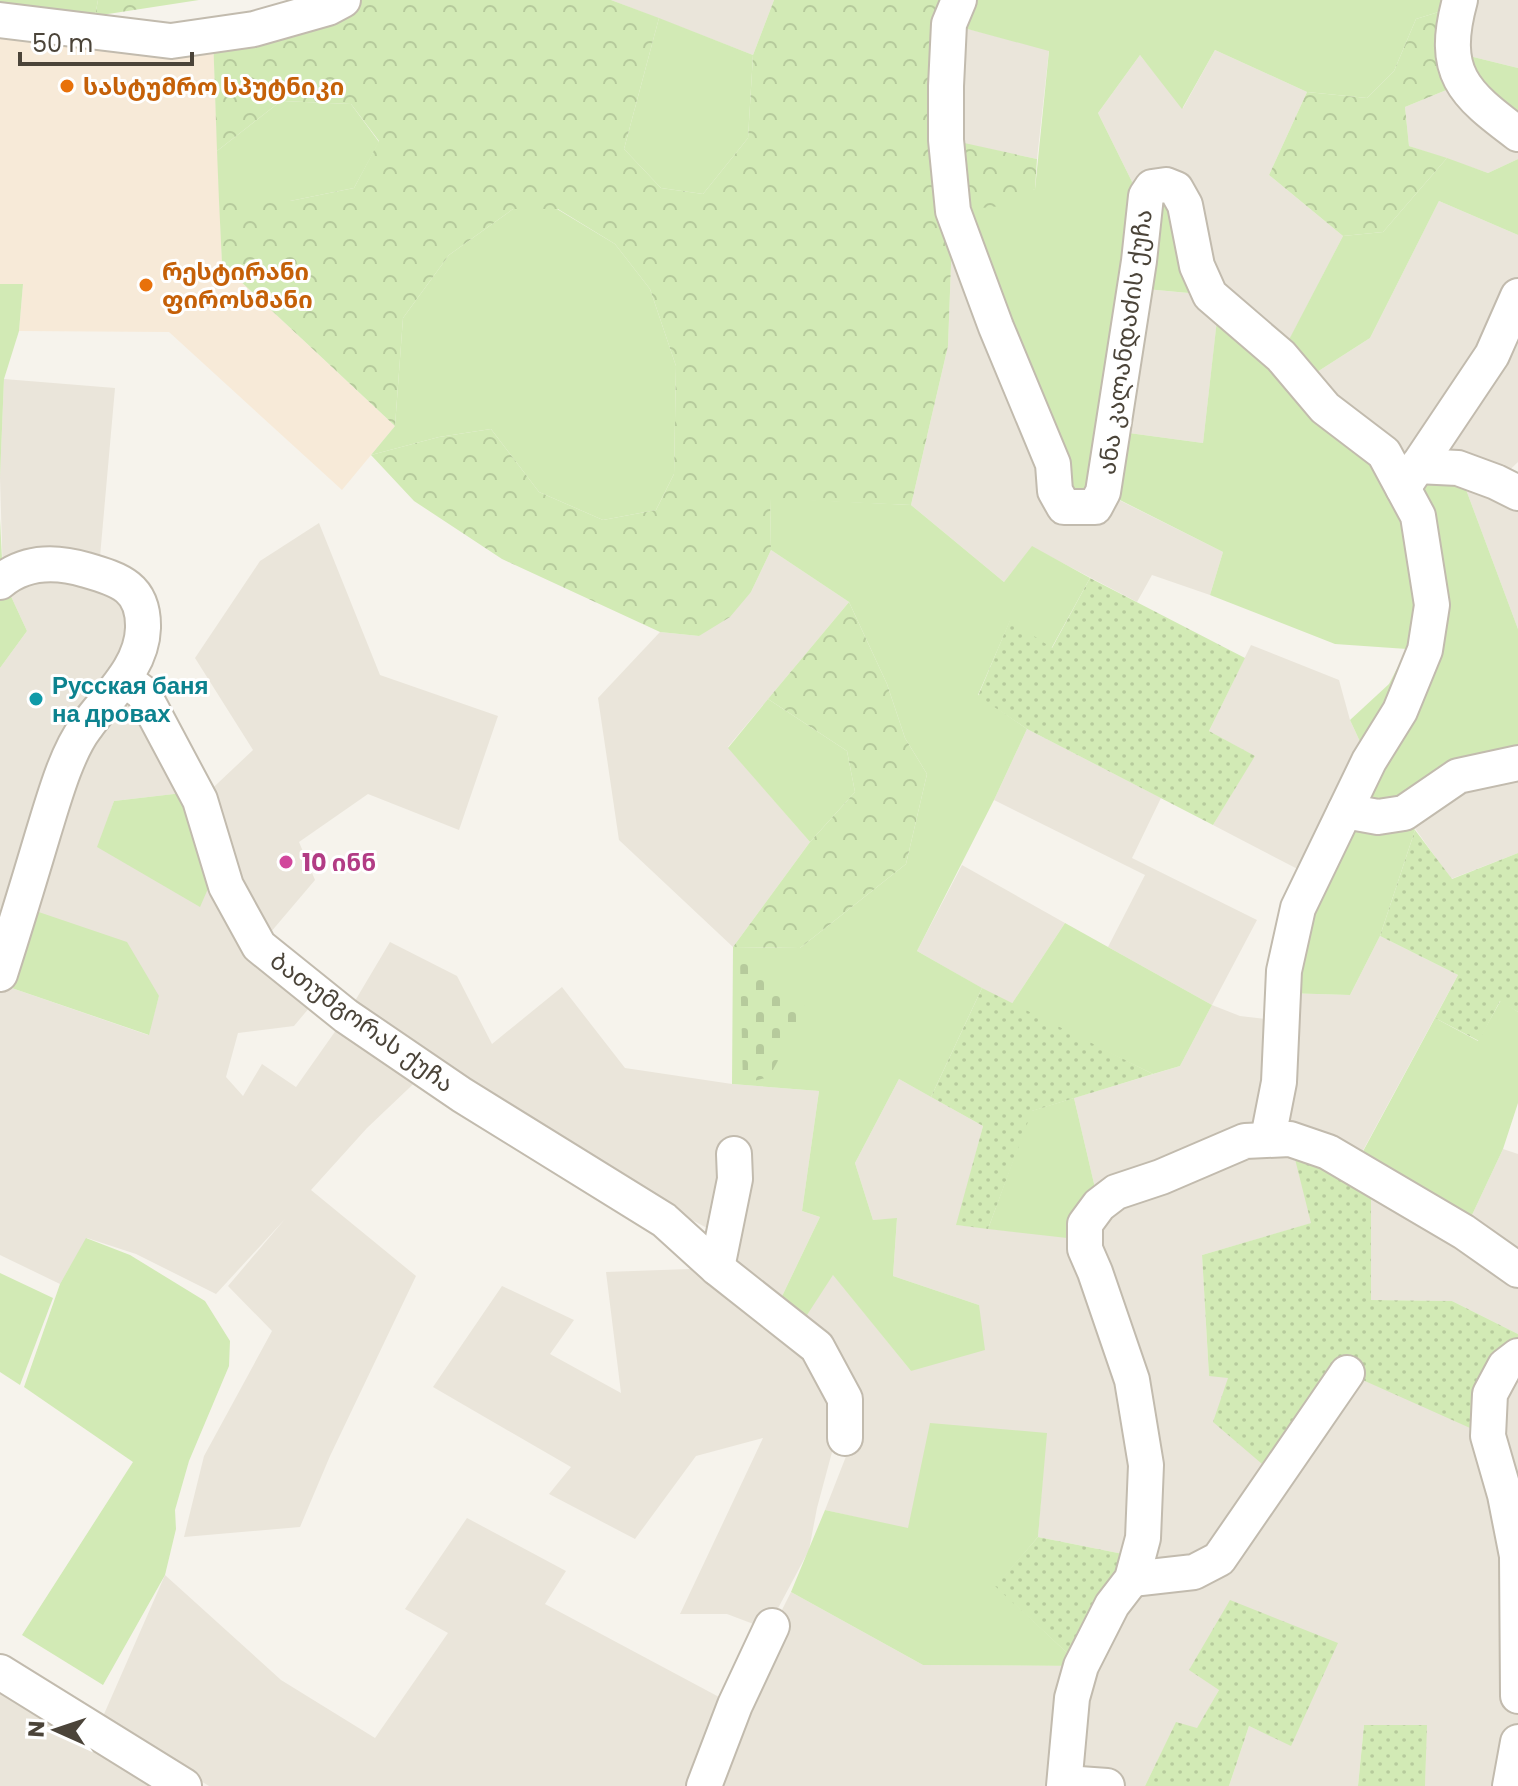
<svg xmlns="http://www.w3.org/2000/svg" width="1518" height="1786" viewBox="0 0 1518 1786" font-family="Poppins,'Noto Sans Georgian',sans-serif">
	<defs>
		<pattern id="forest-crowns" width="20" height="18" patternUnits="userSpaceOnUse" patternTransform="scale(2)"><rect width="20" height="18" fill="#d2eab5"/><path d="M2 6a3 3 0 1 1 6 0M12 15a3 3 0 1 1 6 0" fill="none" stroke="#b6ca9c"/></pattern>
		<pattern id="cemetery-stones" width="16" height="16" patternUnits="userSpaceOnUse" patternTransform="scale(2)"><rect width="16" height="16" fill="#d2eab5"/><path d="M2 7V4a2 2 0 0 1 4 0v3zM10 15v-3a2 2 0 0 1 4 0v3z" fill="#b6ca9c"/></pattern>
		<pattern id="garden-dots" width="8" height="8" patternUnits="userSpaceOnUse" patternTransform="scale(2)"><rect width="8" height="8" fill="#d2eab5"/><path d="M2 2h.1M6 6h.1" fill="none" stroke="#b6ca9c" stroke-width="1.8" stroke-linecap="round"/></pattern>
	</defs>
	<rect width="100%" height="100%" fill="#f6f3ec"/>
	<g fill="#eae5da">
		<path d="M611 0H774L753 55Z"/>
		<path d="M1460 0H1518V68L1453 52Z"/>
		<path d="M949 24 1049 50 1037 159 946 140Z"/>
		<path d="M1215 50 1307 92 1269 175 1343 236 1281 356 1219 303 1203 443 1114 431 1135 288 1209 295 1145 208 1098 113 1140 55 1183 108Z"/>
		<path d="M1461 84 1518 134V159L1488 173 1409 146 1405 107Z"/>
		<path d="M1439 201 1518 235V462L1497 482 1518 493V629L1458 468 1418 466 1303 381 1370 338Z"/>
		<path d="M953 211 1103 492 1223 552 1210 595 1152 575 1137 602 1032 547 1004 582 911 505 948 346Z"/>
		<path d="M4 379 115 388 99 568 139 600 125 691 191 792 114 801 98 848 200 800 253 750 195 658 260 561 319 523 380 675 498 716 459 830 368 794 299 842 315 880 259 946 320 995 294 1026 238 1033 226 1077 243 1096 262 1064 296 1087 346 1016 390 942 457 976 492 1044 562 987 625 1068 732 1084 819 1091 802 1211 820 1217 774 1313 796 1331 833 1274 911 1371 979 1305 893 1276 897 1219 873 1220 855 1163 899 1079 983 1126 957 1225 1085 1239 1099 1205 1074 1098 1180 1066 1212 1005 1108 947 1145 875 994 800 1027 729 1161 798 1132 858 1257 920 1212 1005 1240 1016 1282 1021 1283 993 1350 995 1380 936 1458 975 1354 1167 1312 1223 1202 1255 1209 1376 1347 1373 1518 1356V1786H1425L1426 1725H1364L1358 1786H1229L1249 1726 1291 1745 1219 1690 1197 1729 1176 1723 1145 1786H209L101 1721 165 1575 281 1680 375 1738 448 1633 405 1609 467 1518 566 1571 545 1604 734 1705 791 1592 923 1665 1081 1666 1138 1557 1038 1537 1046 1433 908 1529 825 1510 863 1413 846 1400 817 1508 809 1550 767 1629 727 1614H680L763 1438 696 1456 635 1539 549 1494 571 1467 433 1387 502 1286 574 1320 550 1354 621 1393 606 1272 717 1268 722 1236 480 1107 427 1071 367 1128 311 1190 416 1276 330 1456 300 1527 184 1537 204 1456 272 1331 228 1286 285 1219 216 1294 136 1254 87 1238 60 1284 0 1255V984L148 1035 159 996 0 974V668L27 631 3 579 0 478Z"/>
		<path d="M771 550 849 602 728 747 810 842 733 947 619 840 598 698 660 632 699 636 751 592Z"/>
		<path d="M1251 645 1339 680 1350 720 1369 761 1313 877 1213 825 1254 756 1209 731Z"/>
		<path d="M1518 763V853L1451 879 1404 813Z"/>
		<path d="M962 865 1065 923 1011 1005 917 951Z"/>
		<path d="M1503 1149 1518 1154V1334L1452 1301 1370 1300 1371 1178 1464 1232Z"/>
		<path d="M0 1691 159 1786H0Z"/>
	</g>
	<path fill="#f7ead8" d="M0 20 213 35 222 264 395 426 342 490 169 332 19 331 23 284H0Z"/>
	<g fill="#d2eab5">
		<path d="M0 0H98L92 32 0 20Z"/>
		<path d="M959 0H1460L1458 6 1416 19 1394 71 1367 98 1307 92 1215 50 1182 109 1140 55 1098 113 1144 206 1166 185 1210 295 1135 288 1114 431 1203 443 1219 302 1281 355 1343 236 1383 232 1447 158 1488 173 1518 159V235L1439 201 1370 338 1303 381 1384 453 1458 468 1518 629V763L1404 814 1415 830 1380 936 1350 995 1283 993 1369 761 1350 720 1389 684 1407 649 1335 644 1210 595 1223 552 1104 492 1077 508 953 211 1035 189 1049 51 949 24Z"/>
		<path d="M659 18 753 55 748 138 703 194 661 188 624 149Z"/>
		<path d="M1453 52 1518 68V134Z"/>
		<path d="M281 101 351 104 379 142 354 188 290 201H219L217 151Z"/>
		<path d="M513 209H557L615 244 650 289 676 366 674 474 656 510 603 520 539 492 491 429 439 437 371 455 395 426 403 318 449 255Z"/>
		<path d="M0 284H23L19 331 4 379 0 478Z"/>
		<path d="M770 498 911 505 1004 582 1032 546 1090 578 1051 649 1010 621 978 695 1027 729 994 800 917 951 982 988 931 1097 899 1079 855 1163 873 1220 897 1218 893 1276 979 1305 985 1350 911 1371 833 1275 796 1332 774 1313 820 1217 802 1211 819 1091 732 1084 733 947 800 948 906 864 927 774 905 738 887 684 849 602 771 550Z"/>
		<path d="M0 519 3 579 27 631 0 668Z"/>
		<path d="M768 699 847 751 855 792 810 842 728 748Z"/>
		<path d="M191 792 218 866 200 907 97 847 114 801Z"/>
		<path d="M21 906 127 942 159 996 149 1035 0 984Z"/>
		<path d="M1065 923 1212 1005 1180 1066 1153 1074 1011 1005Z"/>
		<path d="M1501 1000 1518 1012V1103L1503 1149 1464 1232 1354 1168 1435 1018 1478 1041Z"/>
		<path d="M1074 1098 1099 1205 1085 1240 988 1229 1031 1111Z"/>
		<path d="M86 1238 130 1255 205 1301 230 1341 229 1366 189 1461 175 1510 176 1529 165 1575 103 1685 22 1635 133 1462 24 1387 60 1284Z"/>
		<path d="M0 1273 53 1298 20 1385 0 1372Z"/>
		<path d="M930 1423 1047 1433 1038 1537 996 1586 1081 1666 923 1665 791 1592 825 1510 908 1528Z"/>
	</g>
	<g fill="url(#forest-crowns)">
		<path d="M98 0H199L95 16Z"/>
		<path d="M343 0H611L659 18 624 149 661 188 703 194 748 138 753 55 774 0H959L946 139 1037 159 1035 189 1001 206 953 211 948 346 911 505 770 499 771 550 751 592 730 617 699 636 660 632 502 559 414 501 371 455 439 437 491 429 539 492 603 520 656 510 674 474 676 366 650 289 615 244 558 209H513L449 255 403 318 395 426 222 264 219 201H290L354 188 379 141 351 104 281 101 217 151 213 35Z"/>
		<path d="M1458 6 1461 84 1405 107 1409 146 1447 158 1383 232 1343 236 1269 175 1307 92 1367 98 1394 71 1416 19Z"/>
		<path d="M849 602 887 684 905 738 927 774 906 864 800 948 733 947 810 842 855 792 847 751 768 699Z"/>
	</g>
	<path fill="url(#cemetery-stones)" d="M740 959 807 1008 769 1077 743 1084Z"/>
	<g fill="url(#garden-dots)">
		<path d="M1090 578 1245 658 1209 731 1255 756 1213 825 1027 729 978 696 1010 620 1052 648Z"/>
		<path d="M1415 830 1452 879 1518 853V1012L1500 1001 1479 1041 1435 1018 1458 975 1380 936Z"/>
		<path d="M982 988 1153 1074 1032 1111 988 1229 956 1225 983 1126 931 1097Z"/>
		<path d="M1290 1139 1371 1178V1300L1452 1301 1518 1334V1356L1488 1436 1347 1373 1276 1476 1213 1422 1228 1378 1209 1376 1202 1255 1311 1223Z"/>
		<path d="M1038 1537 1138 1557 1081 1666 995 1586Z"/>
		<path d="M1230 1600 1338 1643 1291 1746 1249 1726 1229 1786H1145L1176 1722 1197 1728 1219 1690 1189 1670Z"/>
		<path d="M1364 1725H1427L1425 1786H1358Z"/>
	</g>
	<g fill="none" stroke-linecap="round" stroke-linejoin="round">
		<defs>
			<g id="minor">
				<path d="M959 0 949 24 946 86V140L953 211 996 327 1053 464 1055 491 1064 507H1095L1103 492 1139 261 1146 196 1152 187 1166 185 1176 189 1185 205 1197 266 1210 295 1281 356 1325 408 1384 453 1418 516 1432 605 1425 650 1400 711 1369 761 1298 908 1284 971 1279 1082 1268 1138"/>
				<path d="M1460 0C1440 73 1463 93 1518 134"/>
				<path d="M0 20 171 41 254 29 328 8 343 0"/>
				<path d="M1417 466 1458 468 1496 482 1518 493"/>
				<path d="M1403 488 1492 355 1518 296"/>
				<path d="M0 582C25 561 56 561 86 570 120 580 144 587 143 628 142 668 107 697 86 727 66 753 53 802 43 834 29 881 15 927 0 974"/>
				<path d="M124 679 143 693 200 800 226 886 259 946 346 1016 462 1095 664 1220 717 1268 817 1347 845 1399V1438"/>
				<path d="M1345 811 1378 817 1404 813 1458 776 1518 763"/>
				<path d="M717 1268 735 1179 734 1154"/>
				<path d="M1518 1356 1505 1366 1490 1394 1488 1436 1505 1495 1517 1556 1518 1696"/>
				<path d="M1132 1579 1194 1572 1219 1559 1347 1373"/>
				<path d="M0 1672 184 1786"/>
				<path d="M1065 1783 1107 1786"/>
				<path d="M704 1786 735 1705 772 1626"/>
				<path d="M1064 1786 1072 1698 1081 1666 1112 1605 1132 1579 1143 1538 1146 1465 1132 1380 1095 1272 1085 1249V1224L1099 1205 1116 1192 1161 1177 1245 1141 1290 1139 1328 1152 1464 1232 1518 1270"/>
				<path d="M1510 1786 1518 1742"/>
			</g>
		</defs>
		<use href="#minor" stroke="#c2bbae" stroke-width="38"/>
		<use href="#minor" stroke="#fff" stroke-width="34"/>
	</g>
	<g fill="#e8710a" stroke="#fff" stroke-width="3">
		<circle cx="67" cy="86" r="8"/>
		<circle cx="146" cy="285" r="8"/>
	</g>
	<circle fill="#0f9aa8" stroke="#fff" stroke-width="3" cx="36" cy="699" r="8"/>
	<circle fill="#d1479c" stroke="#fff" stroke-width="3" cx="286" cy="862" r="8"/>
	<g text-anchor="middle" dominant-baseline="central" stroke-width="6" stroke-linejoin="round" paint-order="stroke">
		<g font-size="24" font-weight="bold" fill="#c56008" stroke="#fff" text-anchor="start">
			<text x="83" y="86">სასტუმრო სპუტნიკი</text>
			<text x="162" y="271">რესტირანი<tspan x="162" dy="28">ფიროსმანი</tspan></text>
		</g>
		<g font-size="24" fill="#4b4439" stroke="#fff">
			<text transform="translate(1125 342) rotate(-82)">ანა კალანდაძის ქუჩა</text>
			<text transform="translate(362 1022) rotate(36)">ბათუმგორას ქუჩა</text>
		</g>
		<g font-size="24" font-weight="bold" fill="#0d838f" stroke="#fff" text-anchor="start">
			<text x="52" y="685">Русская баня<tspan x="52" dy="28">на дровах</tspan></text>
		</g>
		<g font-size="24" font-weight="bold" fill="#b23c85" stroke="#fff" text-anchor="start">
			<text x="302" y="862">10 ინნ</text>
		</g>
	</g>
	<g transform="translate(56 1730) rotate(273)" stroke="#ffffff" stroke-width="6" paint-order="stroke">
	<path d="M0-6L14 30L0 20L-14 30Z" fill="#4b4439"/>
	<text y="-12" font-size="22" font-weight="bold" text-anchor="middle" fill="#4b4439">N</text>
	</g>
	<path d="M20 52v12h172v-12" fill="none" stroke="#4b4439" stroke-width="4"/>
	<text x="32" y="52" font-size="24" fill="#4b4439" stroke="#ffffff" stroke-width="6" paint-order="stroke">50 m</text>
</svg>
